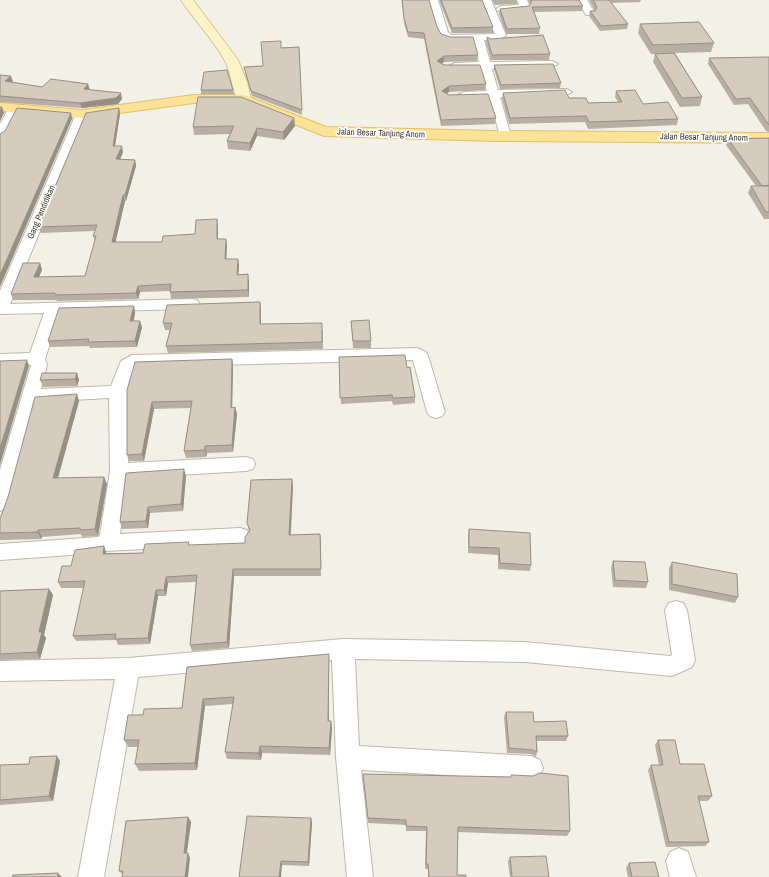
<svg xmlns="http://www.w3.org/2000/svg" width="769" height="877" viewBox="0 0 769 877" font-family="'Archivo Narrow',sans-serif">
	<rect width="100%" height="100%" fill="#f3f0e7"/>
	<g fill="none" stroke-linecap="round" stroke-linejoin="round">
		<defs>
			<g id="street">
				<path d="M428 0H438L448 32 451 35 495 34 481 0H491L506 35 501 39 484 40 490 62 552 61 558 64 552 67 492 69 498 90 566 89 572 92 566 95 500 97 511 136 509 139H501L489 98H464L458 95 464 92 487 91 481 69H455L449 66 455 63 479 62 474 41H451L442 39 438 32Z"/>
				<path d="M517 0H527L530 7C525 13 501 15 496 9L501 6 519 5Z"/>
				<path d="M577 0H587L595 13 594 15H586Z"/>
				<path d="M14 105 20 109 6 136 0 140V124L10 106Z"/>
				<path d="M82 110 88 114 10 304 192 299 197 300 200 304 197 308 192 309 60 312 45 359 47 365 41 389 111 386 121 361 132 355 417 348 426 352 428 356 445 412 442 416 436 418 430 416 427 412 413 360 136 367 127 392 128 463 246 457 253 459 255 464 253 469 246 471 127 478 120 534 240 528 247 530 250 536 247 542 240 544 106 551 100 553 0 560V544L99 537 100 535 110 471 109 398 37 402 10 503 7 508 0 511V470L31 365 27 364 0 366V354L30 353 44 313 0 314V291L76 114Z"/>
				<path d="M676 601 683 603 687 610 695 660 692 667 672 676 525 662 355 659 359 746 531 756 540 760 543 768 540 776 531 780 361 770 373 877H347L336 757 332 660 138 677 104 877H78L115 679 0 681V661L128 658 343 639 525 642 670 656 672 655 665 610 669 603Z"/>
				<path d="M679 848 688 852 696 877H670L666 861 670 852Z"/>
			</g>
			<path id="secondary" d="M181 0H193L238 60 247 82 251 99 249 102H239C233 93 231 73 225 61 214 40 194 20 181 0Z"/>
			<path id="primary" d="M194 95H244L326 127 496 131 769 133V143L496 141 324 136 242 103H194L82 118 0 111V103L82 110Z"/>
		</defs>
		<use href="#street" stroke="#bfb8aa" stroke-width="2"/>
		<use href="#secondary" stroke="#d3c598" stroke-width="2"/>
		<use href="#primary" stroke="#e2c167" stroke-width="2"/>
		<use href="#street" fill="#fff" fill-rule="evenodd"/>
		<use href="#secondary" fill="#fef2c7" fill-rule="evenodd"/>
		<use href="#primary" fill="#fce397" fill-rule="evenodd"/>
	</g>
	<g fill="#b7afa3">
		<path d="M402 0 437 27 441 34 478 55 477 61 444 62 441 63 486 84 485 90 449 92 446 93 496 118 495 124 441 126 424 39 408 37 404 23Z"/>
		<path d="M439 0H482L493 27V33H452Z"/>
		<path d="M492 0H517V4L495 5Z"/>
		<path d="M528 0H579L583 6 582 11 534 12 540 28 539 34H506L499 14 500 9 529 6 530 4Z"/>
		<path d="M589 0H641L640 2 611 3 628 24 627 29 600 31 589 16 590 11H595Z"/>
		<path d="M640 24 714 43 711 52 675 53 702 97 700 106 680 107 653 62 655 54H651L638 33Z"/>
		<path d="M487 37 491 39 550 54 549 60H491L486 43Z"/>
		<path d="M299 47 302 115 252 96 245 72 244 67 263 66 281 48Z"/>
		<path d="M769 57V132L766 131 748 104 734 105 708 64 709 58Z"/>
		<path d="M494 65 561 83 560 88 500 89 494 69Z"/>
		<path d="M0 75 11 76 12 82 42 87 90 90 122 99 118 104 82 108 0 102Z"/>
		<path d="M201 90H233L234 94H201Z"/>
		<path d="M616 91 678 119 677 125 588 129 585 122 509 124 502 99 503 93 569 98 588 103 618 102 615 97Z"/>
		<path d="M119 108 120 114 115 146 123 152 120 159 135 160 136 166 126 201H125L115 242H162L195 234 218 226V239L227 245 226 259H238L239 265 238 275 249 281V297L171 299 170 291 140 292 138 299 57 301 56 300H13L11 294 40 263 42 270 39 277 85 276 95 241 93 236 95 231 41 233 38 227Z"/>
		<path d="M294 118 295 126 284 140 257 136 250 151 228 149 227 141 230 134 194 135 193 127Z"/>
		<path d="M769 138V219H764L748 193 751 186H756L726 145 728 139Z"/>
		<path d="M134 306 135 313 134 321 142 327 137 347 90 348 89 346 50 347 48 341Z"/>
		<path d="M261 309V324L323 330V349L168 353 166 346 170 330H165L163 323Z"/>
		<path d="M351 321 371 341V348H353Z"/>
		<path d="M339 357 407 368 415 397V403L393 405 392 401 341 404Z"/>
		<path d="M232 359 233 366 232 408 235 407 237 414 233 452 207 453 206 457 186 458 184 451 191 408 154 409 144 461H129L127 455V390Z"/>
		<path d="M77 373 79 380 77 386 43 387 40 380Z"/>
		<path d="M77 394 79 401 58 478 107 484 98 536 82 537 81 534 42 537 41 539 0 540V519Z"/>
		<path d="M186 476 183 511 150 513 148 528 122 529 120 522Z"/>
		<path d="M293 485 291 535 320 534 321 576H234L229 648 192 651 190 645 196 582 168 583 166 596H158L150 644 118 645 116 640 76 641 73 636 84 588H61L58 582 71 566 104 546 106 553H143L189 545 245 543 249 532 247 523Z"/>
		<path d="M469 529 531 565 530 571 498 569V555L468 553V536Z"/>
		<path d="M613 561 648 582 646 588 613 587 611 567Z"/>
		<path d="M672 562 738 597 735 603 669 590V568Z"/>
		<path d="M49 589 53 595 44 635 46 638 40 659 0 660V591Z"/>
		<path d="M329 654V721H331L332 728 330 755 262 753 261 760 227 759 225 752 233 704 205 706 197 770 139 771 135 764 138 747H128L124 740 143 715 182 708 187 667Z"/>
		<path d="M506 712 534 722 568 736 566 741H536L537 752 536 757 531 754 507 753 504 717Z"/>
		<path d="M658 740 680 764 712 796 708 801H699L709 842 705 846 666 847 648 770 651 765H659L655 745Z"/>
		<path d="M60 761 53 801 0 805V765L29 764Z"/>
		<path d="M363 774 511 777V775L570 831 567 836 458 832 457 875 466 877H428V869H425L426 831H406V825L368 823Z"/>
		<path d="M188 817 191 822 187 853 190 858 123 875 119 871Z"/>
		<path d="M311 818 312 823 309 866 282 865 239 877Z"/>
		<path d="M510 857 549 877H510L508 862Z"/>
		<path d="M629 863 659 877H628L626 868Z"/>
	</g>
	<g fill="#958f84">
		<path d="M444 56V62L437 67V61Z"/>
		<path d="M11 76 13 82 7 87 5 81Z"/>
		<path d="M88 84 90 90 84 89Z"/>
		<path d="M449 86V92L442 97V91Z"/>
		<path d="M121 93 122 99 118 104 82 108 80 103Z"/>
		<path d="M2 107 4 113 0 121V112Z"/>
		<path d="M119 108 120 114 114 152 113 146Z"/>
		<path d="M71 113 72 119 0 287V275Z"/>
		<path d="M294 118 295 126 284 140 283 132Z"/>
		<path d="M257 128V136L250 151V143Z"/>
		<path d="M122 146 123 152 118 165 116 159Z"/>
		<path d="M135 160 136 166 126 201 125 195Z"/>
		<path d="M123 195 125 201 114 249 112 242Z"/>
		<path d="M217 219 218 226V246L217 239Z"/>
		<path d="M226 239 227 245 226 266 225 259Z"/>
		<path d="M238 259 239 265 238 281 237 275Z"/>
		<path d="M40 263 42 270 36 283 34 277Z"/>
		<path d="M248 274 249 281V297L248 290Z"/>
		<path d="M138 286 140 292 138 299 136 293Z"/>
		<path d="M260 302 261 309V331L260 324Z"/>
		<path d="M134 306 135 313 132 327 130 321Z"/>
		<path d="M140 321 142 327 137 347 135 341Z"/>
		<path d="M232 359 233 366 232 414 231 408Z"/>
		<path d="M27 360 29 366 0 465V448Z"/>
		<path d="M77 373 79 380 77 386 75 379Z"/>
		<path d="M77 394 79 401 56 485 53 478Z"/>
		<path d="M152 402 154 409 144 461 142 454Z"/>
		<path d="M235 407 237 414 233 452 232 445Z"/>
		<path d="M205 446 207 453 206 457 205 450Z"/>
		<path d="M184 469 186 476 183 511 181 504Z"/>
		<path d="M104 477 107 484 98 536 95 529Z"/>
		<path d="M292 479 293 485 290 542 289 535Z"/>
		<path d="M148 507 150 513 148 528 146 521Z"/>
		<path d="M38 530 42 537 41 539 38 532Z"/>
		<path d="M320 534 321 540V576V569Z"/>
		<path d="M104 546 106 552 105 560 103 554Z"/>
		<path d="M233 569 234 576 229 648 227 642Z"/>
		<path d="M166 577 168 583 166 596 164 590Z"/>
		<path d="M49 589 53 595 44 635 46 638 40 659 37 652 39 632Z"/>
		<path d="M156 590 158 596 150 644 148 638Z"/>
		<path d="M329 654V728L328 721Z"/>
		<path d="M203 699 205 706 197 770 195 763Z"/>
		<path d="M331 721 332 728 330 755 329 748Z"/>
		<path d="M260 746 262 753 261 760 259 753Z"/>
		<path d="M57 756 60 761 53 801 49 796Z"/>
		<path d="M188 817 191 822 186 858 184 853Z"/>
		<path d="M311 818 312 823 309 866 308 862Z"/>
		<path d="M188 853 190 858 188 877H185Z"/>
		<path d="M281 861 282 865 281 877H279Z"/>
		<path d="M58 873 62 877H58Z"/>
	</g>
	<g fill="#d5ccbd" stroke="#958f84">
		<path d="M402 0H429L437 27 441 34 451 37H473L478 55 444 56 437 61 444 65H480L486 84 449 86 442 91 449 95 488 94 496 118 441 120 424 33 408 32 404 18Z"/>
		<path d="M441 0H482L493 27 452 28Z"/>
		<path d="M531 0H579L583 6 532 7 540 28 507 29 500 9 529 6 532 1Z"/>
		<path d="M593 0H609L628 24 601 26 590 11H595L597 7Z"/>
		<path d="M699 22 714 43 653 45 640 24Z"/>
		<path d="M543 35 550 54 492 55 487 37 491 39Z"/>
		<path d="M281 41V48L299 47 302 110 251 91 244 67 263 66 261 42Z"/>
		<path d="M674 53 702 97 682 98 655 54Z"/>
		<path d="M769 57V125L750 98 736 99 709 58Z"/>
		<path d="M553 64 561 83 501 85 494 65Z"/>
		<path d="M227 70 233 90H201L204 72Z"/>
		<path d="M0 75 11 76 5 81 42 87 51 79 88 84 84 89 121 93 116 98 80 103 0 96Z"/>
		<path d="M565 90 569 98H586L588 103 622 102 616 91 635 90 643 104 668 102 678 119 589 122 586 116 510 118 503 93Z"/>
		<path d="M198 97H241L294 118 283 132 257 128 250 143 227 141 234 126 193 127Z"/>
		<path d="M0 107H2L0 112Z"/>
		<path d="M17 108 71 113 0 275V134L5 131Z"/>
		<path d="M119 108 113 146H122L116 159 135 160 125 195H123L112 242H162L163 236 195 234 196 220 217 219V239H226L225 259H238L237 275 248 274V290L170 292 171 284 138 286 136 293 55 295V293L11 294 23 263H40L34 277 85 276 96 236H93L97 225 38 227 86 113Z"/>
		<path d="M769 138V185L762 186 728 139Z"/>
		<path d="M751 186H769V212H766Z"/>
		<path d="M260 302V324L322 323V342L166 346 172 323H163L167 305Z"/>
		<path d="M134 306 130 321H140L135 341 88 342 89 339 48 341 59 308Z"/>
		<path d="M369 320 371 341H353L351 321Z"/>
		<path d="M405 355 407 368 410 367 415 397 393 398 392 395 340 398 339 357Z"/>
		<path d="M232 359 231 408 235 407 232 445 205 446V450L184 451 192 401 152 402 142 454 127 455V390L135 362Z"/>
		<path d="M27 360 0 448V361Z"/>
		<path d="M42 373H77L75 379 40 380Z"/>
		<path d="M77 394 53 478 104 477 95 529 80 530V528L38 530V532L0 533V519L8 497 35 397Z"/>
		<path d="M184 469 181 504 148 507 146 521 120 522 126 473Z"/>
		<path d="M292 479 289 535 320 534 321 569H233L227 642 190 645 197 575 166 577 164 590H156L148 638 115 639 116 634 73 636 85 581 58 582 62 566H71L75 550 104 546 103 554 143 553 145 544 189 542 188 545 245 543V537L250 530 247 523 251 480Z"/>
		<path d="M469 529 530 533 531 565 500 563 499 548 469 547Z"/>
		<path d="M613 561 645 562 648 582 615 580Z"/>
		<path d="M672 562 737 574 738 597 672 584Z"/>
		<path d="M49 589 39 632H42L37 652 0 654V591Z"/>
		<path d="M329 654 328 721H331L329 748 260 746 259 753 225 752 234 697 203 699 195 763 135 764 139 740H124L128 715H143L144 709 182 708 187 667Z"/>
		<path d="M506 712H533L534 722 566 721 568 736H536L537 752 533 750 509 748Z"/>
		<path d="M658 740H675L680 764H704L712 796H698L709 842H669L651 765H663Z"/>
		<path d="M57 756 49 796 0 800V765L29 764 30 757Z"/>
		<path d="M540 773 568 776 570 831 458 827 457 875H466V877H429L428 864H426L427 827 406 826V820L368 818 363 774 511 777V775L533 776Z"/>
		<path d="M247 816 311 818 308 862 281 861 279 877H239Z"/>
		<path d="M188 817 184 853H188L185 877H122L123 871H119L126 821Z"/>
		<path d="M546 856 549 877H512L510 857Z"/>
		<path d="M655 862 659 877H632L629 863Z"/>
		<path d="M58 873V877H12L13 875Z"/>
	</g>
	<g text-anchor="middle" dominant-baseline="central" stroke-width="3.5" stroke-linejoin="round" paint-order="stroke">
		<g font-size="9" fill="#474136" stroke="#fff">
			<text transform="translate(381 133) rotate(2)">Jalan Besar Tanjung Anom</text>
			<text transform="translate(704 137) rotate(1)">Jalan Besar Tanjung Anom</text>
			<text transform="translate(41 212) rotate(-67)">Gang Pendidikan</text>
		</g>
	</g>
</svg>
